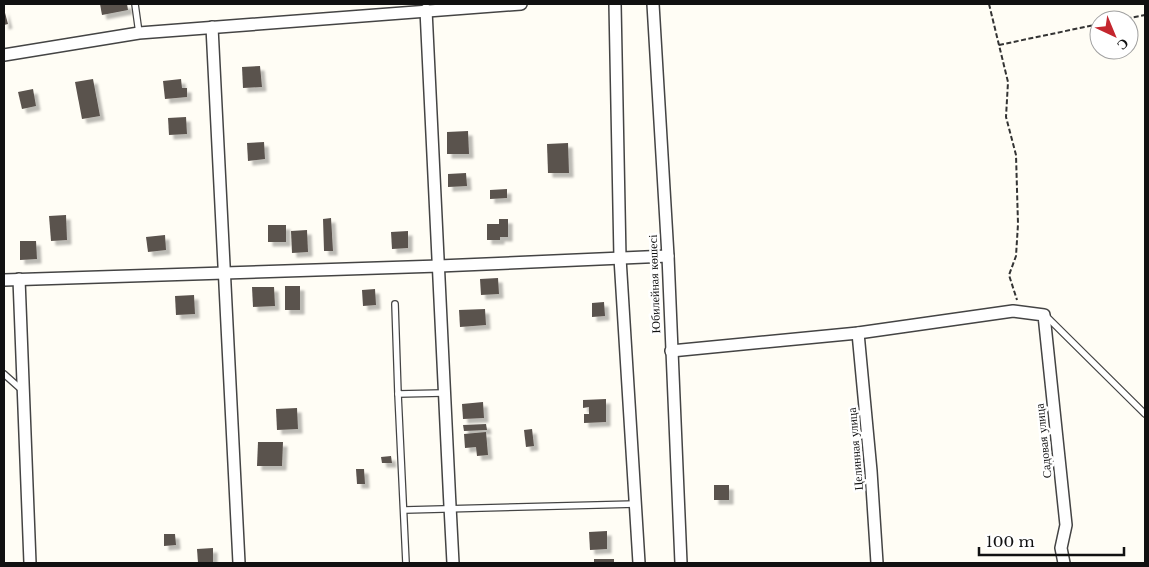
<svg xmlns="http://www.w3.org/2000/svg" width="1149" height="567" viewBox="0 0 1149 567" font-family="'Libre Baskerville',serif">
	<defs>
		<filter id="shadow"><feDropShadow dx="4.5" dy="4.5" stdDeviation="1" flood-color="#0004"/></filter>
	</defs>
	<rect width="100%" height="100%" fill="#fffdf5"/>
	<g fill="#5a524d" filter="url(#shadow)">
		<path d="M100 4H127L128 10 102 15Z"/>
		<path d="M4 9 8 24 4 25Z"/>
		<path d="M260 66 262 87 243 88 242 67Z"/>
		<path d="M93 79 100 116 82 119 75 82Z"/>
		<path d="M181 79 182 88H187V97L165 99 163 81Z"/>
		<path d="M33 89 36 106 22 109 18 92Z"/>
		<path d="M186 117 187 134 169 135 168 118Z"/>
		<path d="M468 131 469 154H447V132Z"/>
		<path d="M264 142 265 159 248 161 247 143Z"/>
		<path d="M568 143 569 173H548L547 144Z"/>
		<path d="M466 173 467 186 448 187V174Z"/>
		<path d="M507 189V198L490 199V190Z"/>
		<path d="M66 215 67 240 51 241 49 216Z"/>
		<path d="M331 218 333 251H324L323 219Z"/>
		<path d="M499 219H508V237H500V240H487V224H499Z"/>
		<rect x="268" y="225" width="18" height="17"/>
		<path d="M307 230 308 252 292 253 291 231Z"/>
		<path d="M408 231V248L392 249 391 232Z"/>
		<path d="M165 235 166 250 148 252 146 237Z"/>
		<path d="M20 241H36L37 259 20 260Z"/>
		<path d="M498 278 499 294 481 295 480 279Z"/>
		<rect x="285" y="286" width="15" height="24"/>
		<path d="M252 287H274L275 306 253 307Z"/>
		<path d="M375 289 376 305 363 306 362 290Z"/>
		<path d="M194 295 195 314 176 315 175 296Z"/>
		<path d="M604 302 605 316 592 317V303Z"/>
		<path d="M485 309 486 325 460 327 459 310Z"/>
		<path d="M606 399V422L584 423V414H589V407L583 408V400Z"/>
		<path d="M483 402 484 418 463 419 462 404Z"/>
		<path d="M297 408 298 429 277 430 276 409Z"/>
		<path d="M486 424 487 430 464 431 463 425Z"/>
		<path d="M532 429 534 446 526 447 524 430Z"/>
		<path d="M486 432 488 455 477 456 476 447 465 448 464 434Z"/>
		<path d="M258 442H283L282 466H257Z"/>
		<path d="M391 456 392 463H382L381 457Z"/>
		<path d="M356 469H364L365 484H357Z"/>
		<rect x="714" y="485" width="15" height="15"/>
		<path d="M607 531V549L590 550 589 532Z"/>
		<path d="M164 534H175L176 545 164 546Z"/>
		<path d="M213 548V563H198L197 549Z"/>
		<rect x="594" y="559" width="20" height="4"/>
	</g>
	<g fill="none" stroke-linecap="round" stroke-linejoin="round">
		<defs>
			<g id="service">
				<path d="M135 4 139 33"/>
				<path d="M395 304 398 394 443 393"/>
				<path d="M1046 316 1145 414"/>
				<path d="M4 374 22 390"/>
				<path d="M398 394 406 563"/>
				<path d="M405 510 636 504"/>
			</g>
			<g id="minor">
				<path d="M615 4 620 258 639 563"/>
				<path d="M653 4 668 256 681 563"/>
				<path d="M426 10C436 195 443 379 453 563"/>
				<path d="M212 27 239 563"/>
				<path d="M4 55 139 33 521 4"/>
				<path d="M19 279 30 563"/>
				<path d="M4 280 439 266 668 256"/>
				<path d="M858 333 871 471 877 563"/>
				<path d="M671 351 858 333 1013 311 1044 315 1066 525 1061 548 1064 563"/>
			</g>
		</defs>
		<use href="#service" stroke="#444" stroke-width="8"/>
		<use href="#minor" stroke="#444" stroke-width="14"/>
		<g stroke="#333" stroke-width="2" stroke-dasharray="5 2.5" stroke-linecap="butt">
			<path d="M989 4 1008 82 1006 117 1016 155 1018 224 1016 256 1009 275 1017 300"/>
			<path d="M1119 20 1145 15"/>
			<path d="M999 45 1099 24"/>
		</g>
		<use href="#service" stroke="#fff" stroke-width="5.5"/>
		<use href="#minor" stroke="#fff" stroke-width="11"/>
	</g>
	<g text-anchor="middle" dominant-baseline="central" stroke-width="5" stroke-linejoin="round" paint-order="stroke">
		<g font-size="12" fill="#111" stroke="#fff">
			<text transform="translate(654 284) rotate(-92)">Юбилейная көшесі</text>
			<text transform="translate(1043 441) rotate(-96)">Садовая улица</text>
			<text transform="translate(855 449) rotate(-95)">Целинная улица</text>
		</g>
	</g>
	<rect width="1149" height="567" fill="none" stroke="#111111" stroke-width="10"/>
	<g transform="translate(1114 35) rotate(136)"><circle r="24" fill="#ffffff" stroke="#a0a0a0"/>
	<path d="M0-4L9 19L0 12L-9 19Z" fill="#c4262e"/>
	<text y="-8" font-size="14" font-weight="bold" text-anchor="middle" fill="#111111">С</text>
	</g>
	<path d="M979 547v8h145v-8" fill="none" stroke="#111111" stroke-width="2.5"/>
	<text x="986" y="547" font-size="15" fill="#111111" stroke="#ffffff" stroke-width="4" paint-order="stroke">100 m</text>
</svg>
